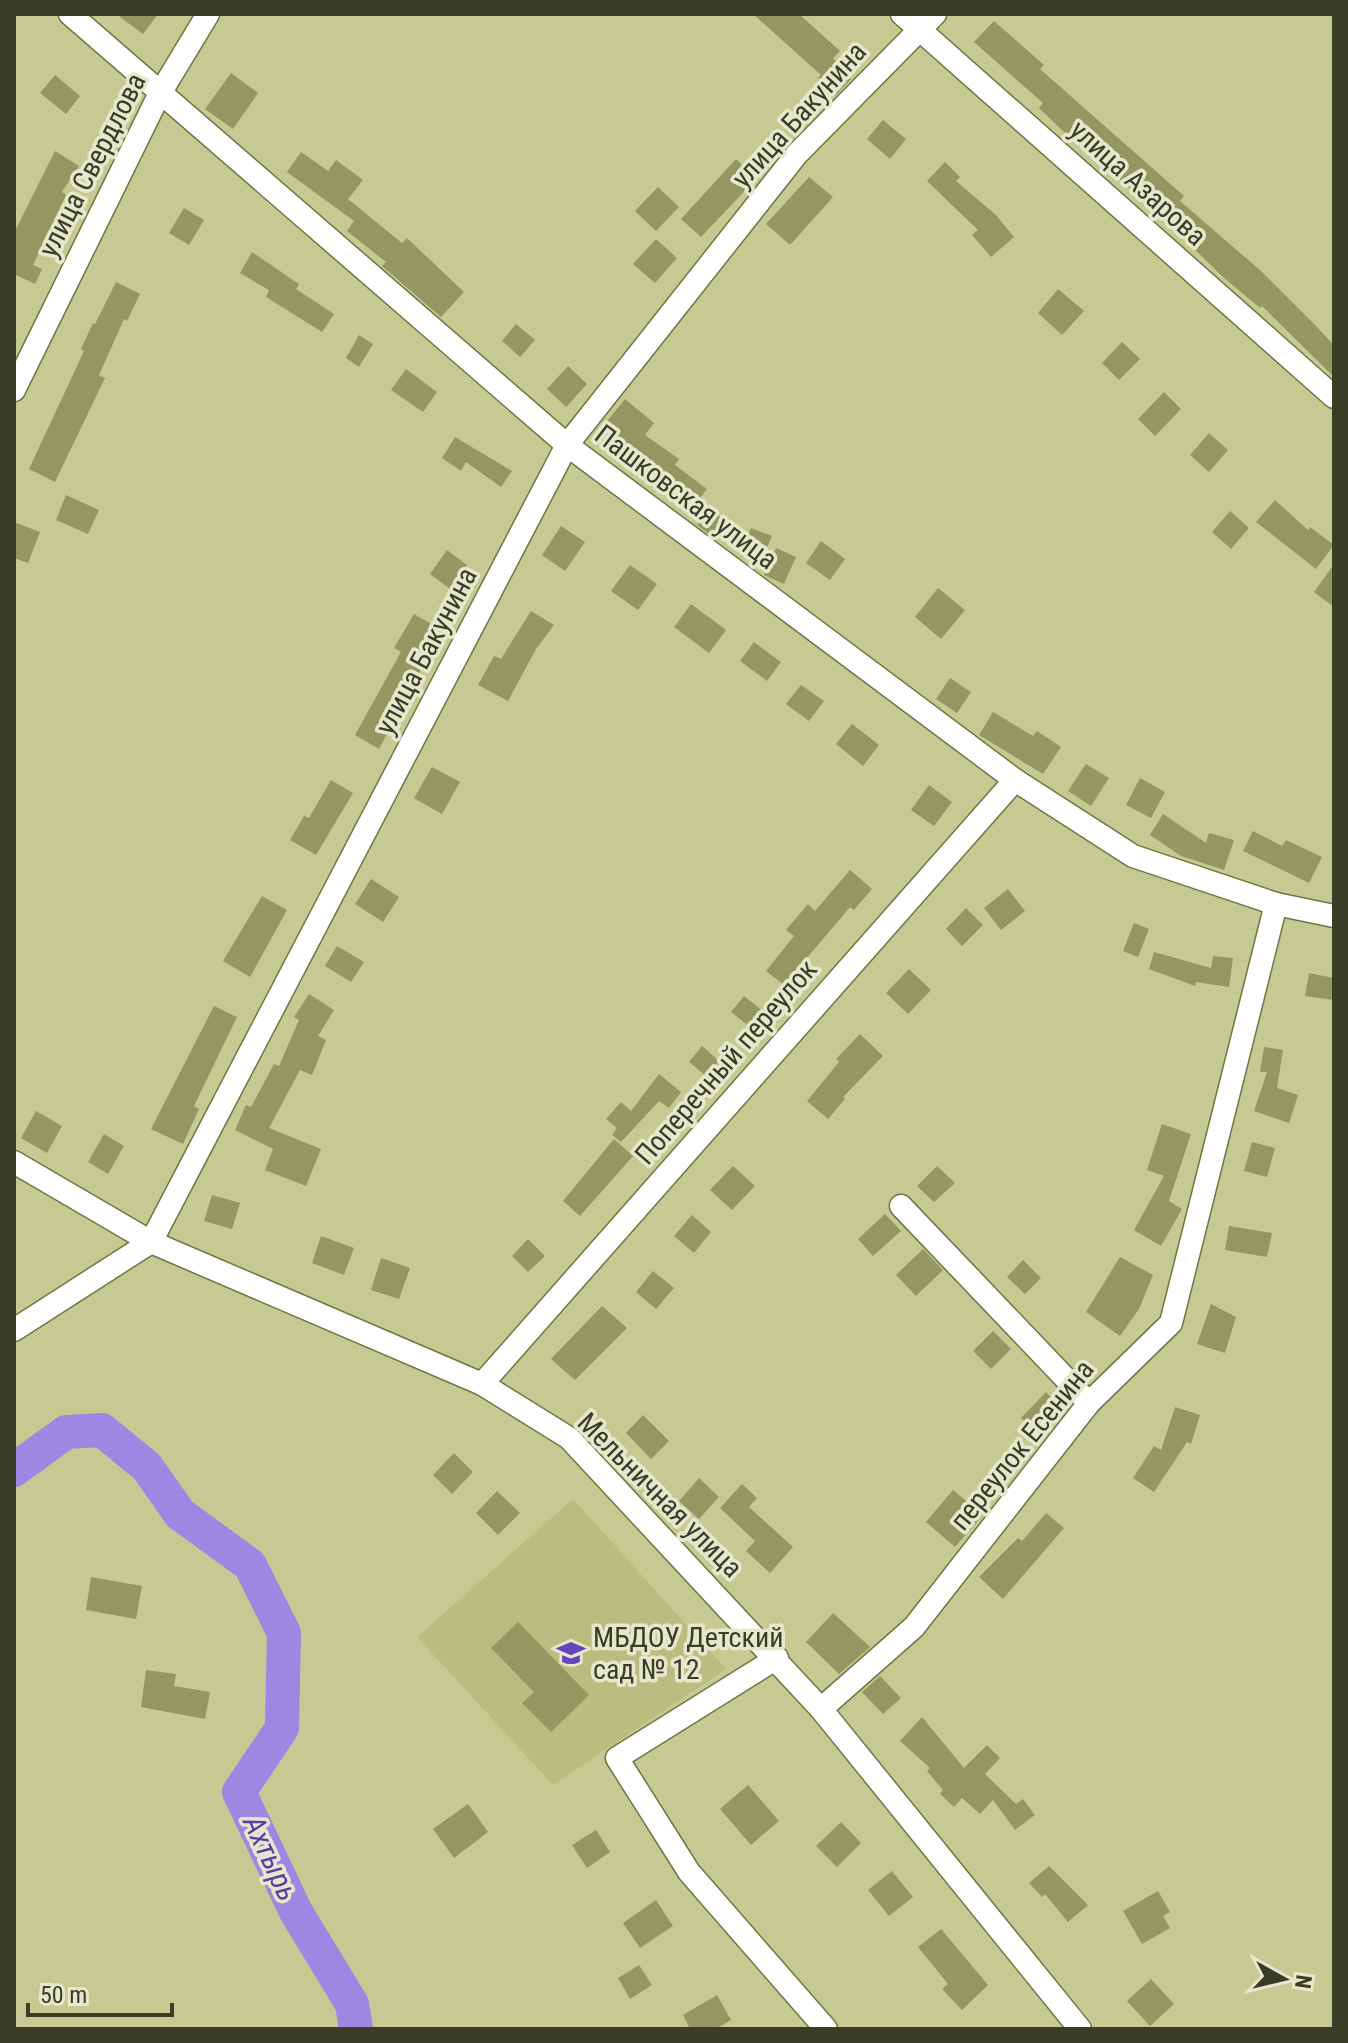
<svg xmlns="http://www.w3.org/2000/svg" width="1348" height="2043" viewBox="0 0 1348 2043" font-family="'Roboto Condensed',sans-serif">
	<rect width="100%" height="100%" fill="#c5ca93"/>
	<path fill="#b9be80" d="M573 1499 726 1669 553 1785 417 1637Z"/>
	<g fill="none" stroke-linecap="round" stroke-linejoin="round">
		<path stroke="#9b88e3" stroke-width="34" d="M14 1470 66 1432 102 1430 147 1467 180 1514 250 1565 284 1633 282 1728 239 1792 296 1912 352 2004 356 2029"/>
	</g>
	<g fill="#939762">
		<path d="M116 14H158L143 34Z"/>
		<path d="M753 14H799L840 51 833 58 851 79 835 96 818 78 821 75Z"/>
		<path d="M994 21 1044 65 1040 69 1184 196 1180 201 1261 271 1316 326 1334 345V377L1262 306 1260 308 1223 277 1144 200 1064 132 1039 108 1043 103 974 42Z"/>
		<path d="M231 73 258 93 233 129 205 109Z"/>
		<path d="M55 75 80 96 66 114 40 93Z"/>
		<path d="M883 120 906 139 890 159 867 139Z"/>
		<path d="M55 151 79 166 62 192 66 195 33 265 42 269 35 284 14 274V233Z"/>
		<path d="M301 152 328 171 336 160 363 180 348 199 402 243 407 238 464 292 441 317 382 266 386 262 347 231 354 221 287 172Z"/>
		<path d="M736 159 756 179 701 237 681 219Z"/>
		<path d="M945 162 960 177 956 181 996 215 1014 237 991 257 972 235 978 230 927 181Z"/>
		<path d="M809 177 833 197 790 245 766 224Z"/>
		<path d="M658 187 679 207 656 231 635 211Z"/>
		<path d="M184 208 204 220 189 245 169 233Z"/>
		<path d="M656 239 677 258 655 283 633 264Z"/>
		<path d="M252 252 299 284 296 289 334 314 322 332 266 297 269 290 240 273Z"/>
		<path d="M116 282 140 294 127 321 124 319 99 375 105 378 55 482 29 469 84 351 81 349 93 323 95 324Z"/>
		<path d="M1058 289 1084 311 1062 335 1038 313Z"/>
		<path d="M516 324 535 340 520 357 502 341Z"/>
		<path d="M359 335 373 344 359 367 346 358Z"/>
		<path d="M1122 342 1140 359 1119 380 1102 363Z"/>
		<path d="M568 366 587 384 566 407 547 389Z"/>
		<path d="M406 369 437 392 423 412 391 390Z"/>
		<path d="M1164 392 1181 409 1155 436 1138 419Z"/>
		<path d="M625 399 654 423 645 435 679 459 675 465 707 489 693 507 636 467 643 458 603 426Z"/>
		<path d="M1209 433 1228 450 1209 472 1190 455Z"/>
		<path d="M455 437 512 471 501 487 466 462 461 471 442 458Z"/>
		<path d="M66 495 99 510 88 534 56 520Z"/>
		<path d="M1275 500 1308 530 1310 527 1334 545 1316 569 1256 522Z"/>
		<path d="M710 508 725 521 712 536 697 525Z"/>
		<path d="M1230 511 1249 528 1231 549 1212 532Z"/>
		<path d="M14 522 40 532 28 563 14 558Z"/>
		<path d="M561 526 585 542 565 571 542 555Z"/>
		<path d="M751 528 772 536 763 557 742 549Z"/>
		<path d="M821 541 845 559 830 580 806 563Z"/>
		<path d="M776 548 796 557 784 584 764 575Z"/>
		<path d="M447 550 467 565 450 589 430 574Z"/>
		<path d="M1334 564V607L1314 592Z"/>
		<path d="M630 565 657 584 638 610 611 591Z"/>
		<path d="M938 588 965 610 941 639 915 617Z"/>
		<path d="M691 604 726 630 709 653 674 627Z"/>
		<path d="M531 611 554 625 536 649 508 701 478 685 494 656 501 659Z"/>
		<path d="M414 614 442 630 379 749 355 735 401 652 394 648Z"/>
		<path d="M754 642 781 662 767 681 740 661Z"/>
		<path d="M950 678 971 692 957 713 936 699Z"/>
		<path d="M801 685 824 701 809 721 786 704Z"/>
		<path d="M993 712 1033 736 1037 731 1061 747 1043 774 979 735Z"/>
		<path d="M852 724 879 745 863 766 836 744Z"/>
		<path d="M1086 764 1109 778 1091 806 1068 791Z"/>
		<path d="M432 767 460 782 442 814 414 798Z"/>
		<path d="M1140 778 1165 792 1151 818 1126 805Z"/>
		<path d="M331 780 353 793 316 855 290 840 304 816 309 818Z"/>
		<path d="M929 785 952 802 934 826 911 810Z"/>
		<path d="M1163 814 1206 843 1209 833 1234 840 1224 870 1181 856 1150 835Z"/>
		<path d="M1253 831 1282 846 1286 840 1322 857 1309 883 1243 851Z"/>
		<path d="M850 870 872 889 854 910 850 907 784 985 766 971 794 936 786 930 808 904 815 911Z"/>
		<path d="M371 879 399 897 383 922 355 904Z"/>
		<path d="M1008 889 1025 911 1001 930 984 908Z"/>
		<path d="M262 896 287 910 250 977 223 961Z"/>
		<path d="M966 908 983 925 962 946 946 929Z"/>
		<path d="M1134 923 1149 929 1138 957 1123 951Z"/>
		<path d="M337 946 364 962 351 982 325 966Z"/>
		<path d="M1154 952 1211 968 1213 956 1233 958 1229 987 1196 982 1195 986 1149 969Z"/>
		<path d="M909 969 931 990 908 1014 886 993Z"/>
		<path d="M1309 973 1334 978V1000L1305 996Z"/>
		<path d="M309 994 334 1010 318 1036 326 1040 312 1075 300 1070 269 1128 321 1149 306 1186 265 1170 273 1149 235 1130 246 1105 251 1107 274 1064 279 1066 299 1020 294 1017Z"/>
		<path d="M744 996 764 1012 751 1028 731 1012Z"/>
		<path d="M214 1006 237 1017 194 1106 199 1109 183 1144 151 1129Z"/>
		<path d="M860 1034 883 1056 843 1097 845 1099 828 1119 807 1101 839 1062 836 1059Z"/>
		<path d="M702 1046 719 1061 706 1076 689 1062Z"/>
		<path d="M1264 1047 1283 1050 1277 1088 1298 1095 1289 1123 1254 1111 1267 1072H1260Z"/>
		<path d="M659 1074 681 1092 669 1108 659 1101 621 1142 612 1135 617 1128 606 1119 621 1102 631 1111Z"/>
		<path d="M36 1111 62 1126 47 1153 21 1138Z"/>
		<path d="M1162 1124 1191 1134 1169 1201 1182 1209 1161 1246 1134 1230 1164 1176 1147 1170Z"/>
		<path d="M104 1134 124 1146 108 1174 88 1162Z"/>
		<path d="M614 1139 633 1156 580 1216 563 1201Z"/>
		<path d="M1252 1142 1275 1148 1267 1177 1244 1171Z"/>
		<path d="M733 1166 755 1186 732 1210 710 1190Z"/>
		<path d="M937 1166 955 1183 934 1202 917 1186Z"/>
		<path d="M212 1195 240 1203 232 1229 204 1221Z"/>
		<path d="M885 1214 901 1231 873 1256 858 1239Z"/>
		<path d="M692 1215 711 1232 694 1253 674 1236Z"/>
		<path d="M1229 1226 1272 1233 1267 1257 1225 1250Z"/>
		<path d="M321 1236 354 1248 344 1275 312 1263Z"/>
		<path d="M528 1239 545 1256 528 1272 512 1256Z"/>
		<path d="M923 1249 943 1270 916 1296 896 1275Z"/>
		<path d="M1120 1257 1153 1275 1139 1309 1120 1336 1086 1312Z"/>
		<path d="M381 1258 410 1268 399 1299 371 1290Z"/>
		<path d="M1023 1260 1041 1278 1025 1294 1007 1277Z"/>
		<path d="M653 1271 674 1288 656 1309 636 1292Z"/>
		<path d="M1211 1304 1236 1317 1225 1353 1197 1344Z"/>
		<path d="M602 1306 627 1328 575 1380 551 1359Z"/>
		<path d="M993 1331 1011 1349 991 1369 973 1351Z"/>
		<path d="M1046 1392 1064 1411 1040 1436 1021 1418Z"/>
		<path d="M1175 1407 1200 1415 1191 1444 1187 1442 1154 1492 1133 1478 1154 1446 1161 1450Z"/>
		<path d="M643 1415 669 1441 651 1459 626 1433Z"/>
		<path d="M454 1453 473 1472 452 1494 433 1475Z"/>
		<path d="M699 1478 719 1497 699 1519 679 1501Z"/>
		<path d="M742 1484 757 1498 749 1507 793 1547 770 1573 746 1551 755 1541 720 1508Z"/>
		<path d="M953 1490 983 1515 955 1547 926 1522Z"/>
		<path d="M497 1491 520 1513 498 1535 476 1513Z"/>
		<path d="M1046 1513 1064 1528 1003 1599 979 1577 1018 1538 1022 1541Z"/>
		<path d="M91 1577 142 1586 136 1619 86 1610Z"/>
		<path d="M833 1613 870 1647 839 1674 806 1642Z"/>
		<path d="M518 1622 589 1695 551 1732 522 1703 534 1692 491 1648Z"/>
		<path d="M146 1670 176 1674 174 1686 210 1692 205 1719 141 1707Z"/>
		<path d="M880 1676 901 1698 883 1714 862 1692Z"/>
		<path d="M922 1717 964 1768 987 1745 1000 1758 985 1774 1016 1804 1023 1799 1035 1815 1015 1830 993 1800 980 1814 962 1798 954 1807 940 1794 943 1790 927 1771 930 1768 900 1741Z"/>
		<path d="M748 1785 779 1821 751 1845 720 1809Z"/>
		<path d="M468 1804 488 1832 454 1858 433 1829Z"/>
		<path d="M841 1822 861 1843 837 1867 816 1846Z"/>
		<path d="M596 1830 610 1852 587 1868 572 1845Z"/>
		<path d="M1049 1866 1088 1905 1068 1922 1045 1894 1042 1897 1029 1883Z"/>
		<path d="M892 1871 913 1897 889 1916 868 1890Z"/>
		<path d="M1158 1891 1170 1912 1163 1916 1170 1928 1142 1944 1123 1911Z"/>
		<path d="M656 1900 673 1926 640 1948 623 1923Z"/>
		<path d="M941 1929 988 1985 962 2010 942 1989 948 1984 918 1947Z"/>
		<path d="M639 1965 652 1985 630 1999 618 1978Z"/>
		<path d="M1151 1979 1174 2004 1150 2026 1127 2001Z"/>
		<path d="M717 1995 731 2020 716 2029H690L683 2015Z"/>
	</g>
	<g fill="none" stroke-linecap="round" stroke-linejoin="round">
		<defs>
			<g id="minor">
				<path d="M70 14 567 445 1015 780 1133 856 1276 904 1334 916"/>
				<path d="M902 14 1334 397"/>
				<path d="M14 390 159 95 208 14"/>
				<path d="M14 1162 151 1242 482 1384 569 1438 821 1709 1080 2029"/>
				<path d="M901 1206 1089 1403"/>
				<path d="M14 1330 151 1242 567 445 797 154 935 14"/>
				<path d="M482 1384 1015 780"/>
				<path d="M777 1658 617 1758 689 1872 826 2029"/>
				<path d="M821 1709 914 1627 1089 1403 1171 1323 1276 904"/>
			</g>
		</defs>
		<use href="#minor" stroke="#717541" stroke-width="25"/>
		<use href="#minor" stroke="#fff" stroke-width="22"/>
	</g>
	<defs>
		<symbol id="school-bare" viewBox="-9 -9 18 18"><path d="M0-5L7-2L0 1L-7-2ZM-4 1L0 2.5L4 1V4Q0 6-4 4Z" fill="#6844bc" stroke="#e5e8cc" stroke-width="2.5" paint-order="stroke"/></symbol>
	</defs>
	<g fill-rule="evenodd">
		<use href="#school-bare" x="551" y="1633" width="40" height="40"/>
	</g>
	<g text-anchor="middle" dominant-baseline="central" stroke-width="7" stroke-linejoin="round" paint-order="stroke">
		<g font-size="28" fill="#3b3c26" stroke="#e5e8cc">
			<text transform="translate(799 115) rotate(-48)">улица Бакунина</text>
			<text transform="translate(92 165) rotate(-63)">улица Свердлова</text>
			<text transform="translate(1138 183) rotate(42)">улица Азарова</text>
			<text transform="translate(686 497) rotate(37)">Пашковская улица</text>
			<text transform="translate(426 651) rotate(-62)">улица Бакунина</text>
			<text transform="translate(726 1062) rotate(-49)">Поперечный переулок</text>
			<text transform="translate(1022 1445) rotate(-51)">переулок Есенина</text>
			<text transform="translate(660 1495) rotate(45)">Мельничная улица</text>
		</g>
		<g font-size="28" fill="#3b3c26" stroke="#e5e8cc" text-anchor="start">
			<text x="593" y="1637">МБДОУ Детский<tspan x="593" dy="32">сад № 12</tspan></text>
		</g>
		<g font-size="30" font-style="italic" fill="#5b3ba6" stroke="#e5e8cc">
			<text transform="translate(271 1858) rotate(65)">Ахтырь</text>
		</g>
	</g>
	<rect width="1348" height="2043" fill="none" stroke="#3b3c26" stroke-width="32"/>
	<g transform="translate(1284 1979) rotate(98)" stroke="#e5e8cc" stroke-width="6" paint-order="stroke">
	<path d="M0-6L14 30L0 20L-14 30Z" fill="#3b3c26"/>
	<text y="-12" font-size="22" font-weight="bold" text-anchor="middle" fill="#3b3c26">N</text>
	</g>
	<path d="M28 2003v12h144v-12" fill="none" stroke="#3b3c26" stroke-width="4"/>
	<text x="40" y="2003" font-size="24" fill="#3b3c26" stroke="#e5e8cc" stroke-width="6" paint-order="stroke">50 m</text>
</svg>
